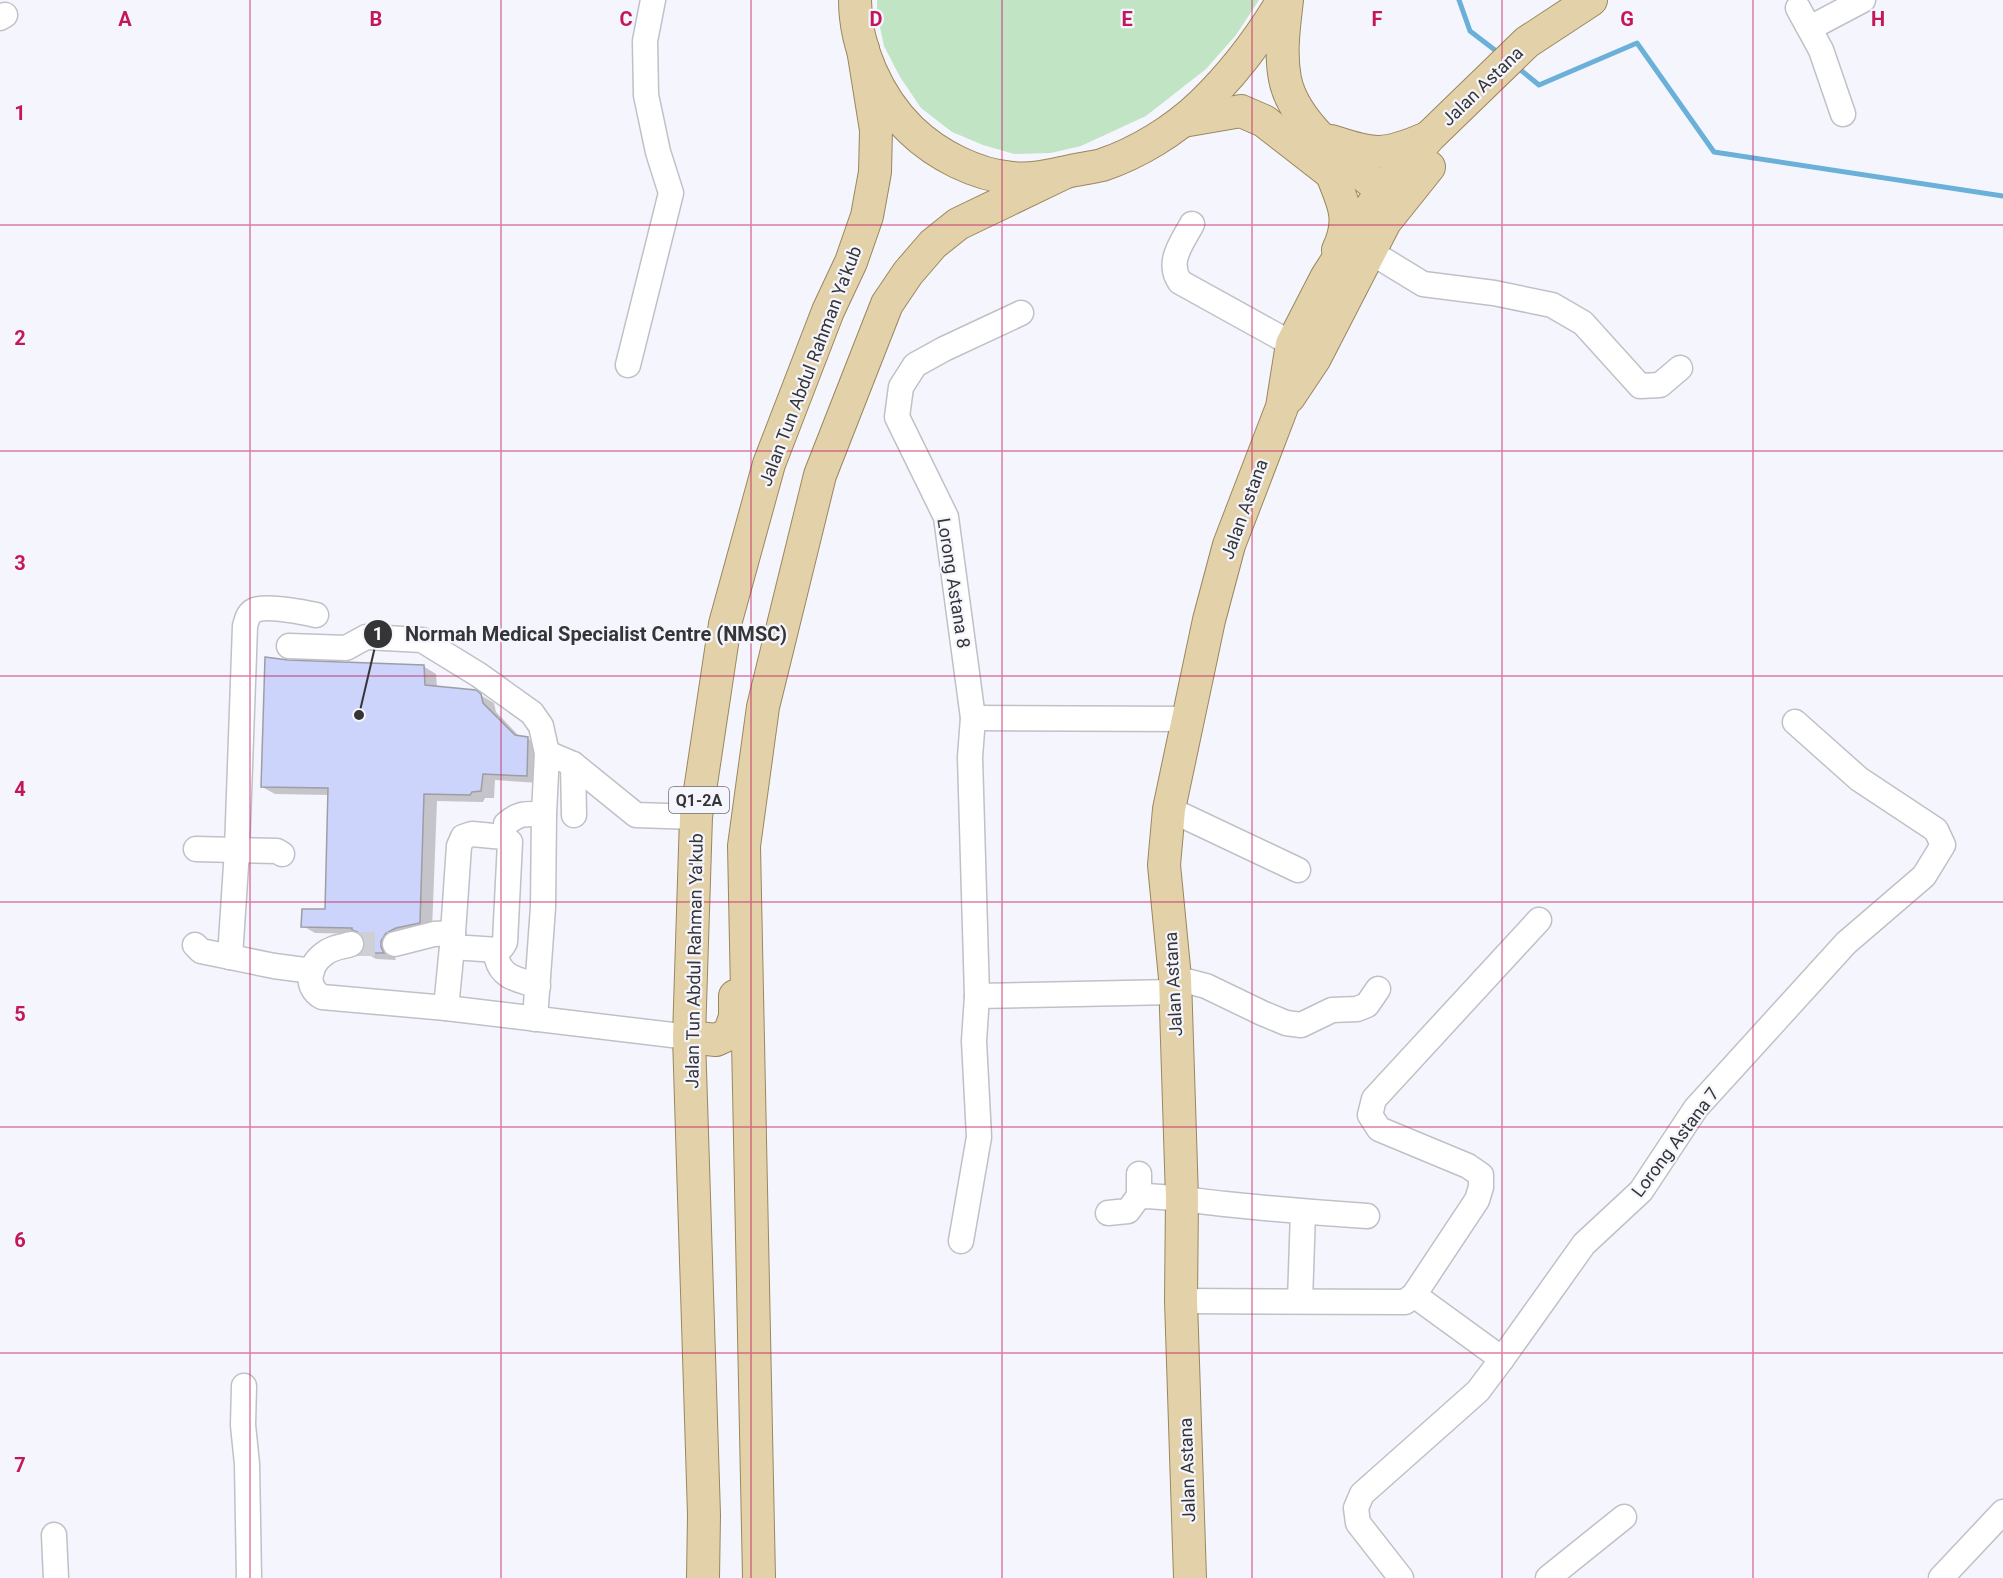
<svg xmlns="http://www.w3.org/2000/svg" width="2003" height="1578" viewBox="0 0 2003 1578" font-family="Roboto,sans-serif">
	<rect width="100%" height="100%" fill="#f5f6fd"/>
	<path fill="#c1e4c5" d="M877 0H1259L1236 35 1206 69 1146 116 1081 146 1051 153 1014 154 983 145 952 132 921 108 900 77 884 46 877 13Z"/>
	<path fill="#0003" d="M423 666 436 674 437 687 475 692 494 703 496 712 521 738H527L540 746 539 783 495 780 494 798H485L483 802 437 801 432 930 394 955 396 960 376 959 364 952 366 947 363 934 315 933 303 926 326 910 330 795 275 794 262 787Z"/>
	<g fill="none" stroke-linecap="round" stroke-linejoin="round">
		<g stroke="#6bb0d8" stroke-width="5">
			<path d="M1459 0 1470 31 1500 54"/>
			<path d="M1517 67 1539 85 1637 43 1714 152 2003 196"/>
		</g>
	</g>
	<path fill="#ccd4fb" stroke="#9d9ea4" stroke-width="1.5" d="M265 657 288 660 424 665 425 685 476 690 481 694 483 703 515 735 528 737 527 776 483 774 481 791 472 792 470 795 424 794 420 923 396 928 386 933 381 941V947L384 953H362L365 947 364 939 360 933 352 930V928L301 927 302 909H325L328 788 261 787Z"/>
	<g fill="none" stroke-linecap="round" stroke-linejoin="round">
		<path stroke="#cfcfd6" stroke-width="24" stroke-dasharray="24 12" stroke-linecap="butt" d="M351 944H395"/>
		<defs>
			<g id="minor">
				<path d="M1798 8 1821 50 1843 114"/>
				<path d="M0 18 5 15"/>
				<path d="M1810 28 1863 0"/>
				<path d="M1192 224C1182 243 1166 262 1180 282L1292 344"/>
				<path d="M1369 251 1423 284 1494 293 1552 305 1583 323 1640 386 1660 385 1680 368"/>
				<path d="M628 365 671 193 658 152 646 95 645 41 653 0"/>
				<path d="M289 646 346 648 366 637 422 640 479 675 532 713 541 726 547 753 544 814 543 907 535 1019"/>
				<path d="M973 718 1189 719"/>
				<path d="M547 753 573 764 636 815 696 817"/>
				<path d="M573 764 574 815"/>
				<path d="M1169 809 1298 870"/>
				<path d="M506 824C520 812 526 814 544 814"/>
				<path d="M472 834 504 837 510 842 505 942 502 947 498 950 452 947 459 846 463 837Z"/>
				<path d="M196 849 277 851 282 854"/>
				<path d="M351 944C342 947 332 947 324 954 309 965 304 987 322 997L446 1008 689 1037"/>
				<path d="M395 944 434 934 453 933"/>
				<path d="M195 945 201 951 274 966 312 971"/>
				<path d="M230 957 237 850 245 626C247 619 248 613 255 610 268 605 302 612 316 615"/>
				<path d="M497 959C502 979 521 980 538 986"/>
				<path d="M1175 978 1206 986 1262 1013 1286 1023 1301 1025 1332 1010 1357 1009 1367 1005 1378 989"/>
				<path d="M977 996 1174 992"/>
				<path d="M446 1008 452 947"/>
				<path d="M1139 1196V1174"/>
				<path d="M1108 1213 1128 1211 1139 1196C1168 1196 1196 1201 1225 1204 1273 1209 1320 1213 1367 1216"/>
				<path d="M961 1241 979 1137 974 1041 977 996 970 757 973 718 946 517 897 417 901 387 915 365 944 349 1021 313"/>
				<path d="M1414 1295 1477 1200 1481 1187V1175L1468 1166 1379 1129 1370 1115 1374 1099 1539 920"/>
				<path d="M1181 1301 1405 1302 1414 1295 1502 1359 1478 1391 1362 1494 1356 1508 1358 1523 1401 1578"/>
				<path d="M1300 1301 1303 1212"/>
				<path d="M1502 1359 1584 1244 1641 1191 1696 1108 1846 943 1924 876 1943 845 1936 830 1859 779 1795 722"/>
				<path d="M244 1386 243 1425 247 1464 249 1578"/>
				<path d="M54 1535 56 1578"/>
				<path d="M1548 1578 1624 1517"/>
				<path d="M1941 1578 2003 1512"/>
			</g>
			<g id="major">
				<path d="M855 0C855 47 878 98 911 130 937 155 976 175 1012 178 1031 180 1048 176 1066 172 1078 169 1090 168 1102 165 1138 153 1175 130 1202 104 1233 74 1261 37 1283 0"/>
				<path d="M1287 0C1284 26 1280 53 1285 79 1295 130 1360 172 1399 203"/>
				<path d="M1183 121 1241 111 1264 121 1336 177"/>
				<path d="M1331 141C1375 155 1383 157 1427 138"/>
				<path d="M1331 172C1343 203 1353 218 1338 250"/>
				<path d="M1289 397 1315 358 1385 222 1429 167"/>
				<path d="M689 1037 716 1040 729 1034 735 1017V996"/>
				<path d="M703 1578 704 1515 689 1037 696 817 725 624 769 464 828 311 851 262 867 216 875 172 876 130 863 49"/>
				<path d="M759 1578 744 846 763 707 820 475 887 304 908 273 933 244 958 224 1064 173"/>
				<path d="M1190 1578 1181 1301 1182 1198 1175 978 1164 865 1169 809 1209 620 1229 545 1282 407 1292 344 1326 278 1382 190 1430 136 1527 42 1591 0"/>
			</g>
		</defs>
		<use href="#minor" stroke="#bfc1c7" stroke-width="27"/>
		<use href="#major" stroke="#9a875d" stroke-width="34"/>
		<use href="#minor" stroke="#fff" stroke-width="24"/>
		<use href="#major" stroke="#e3d1aa" stroke-width="32"/>
	</g>
	<path fill="none" stroke="#c2185b" stroke-width="1.5" stroke-opacity="0.55" d="M250 0V1578M501 0V1578M751 0V1578M1002 0V1578M1252 0V1578M1502 0V1578M1753 0V1578M0 225H2003M0 451H2003M0 676H2003M0 902H2003M0 1127H2003M0 1353H2003"/>
	<g text-anchor="middle" dominant-baseline="central" stroke-width="4.5" stroke-linejoin="round" paint-order="stroke">
		<rect fill="#f5f6fd" stroke="#6f6f73" stroke-width="1.5" x="669" y="787" width="60" height="26" rx="4.5"/>
		<g font-size="16" font-weight="bold" fill="#353538">
			<text x="699" y="800">Q1-2A</text>
		</g>
		<g font-size="18" fill="#353538" stroke="#f5f6fd">
			<text transform="translate(1482 86) rotate(-44)">Jalan Astana</text>
			<text transform="translate(810 366) rotate(-69)">Jalan Tun Abdul Rahman Ya'kub</text>
			<text transform="translate(1244 509) rotate(-70)">Jalan Astana</text>
			<text transform="translate(954 583) rotate(81)">Lorong Astana 8</text>
			<text transform="translate(694 961) rotate(-89)">Jalan Tun Abdul Rahman Ya'kub</text>
			<text transform="translate(1173 984) rotate(-93)">Jalan Astana</text>
			<text transform="translate(1675 1142) rotate(-53)">Lorong Astana 7</text>
			<text transform="translate(1187 1470) rotate(-92)">Jalan Astana</text>
		</g>
	</g>
	<g font-size="20" text-anchor="middle" font-weight="bold" fill="#c2185b" stroke="#f5f6fd" stroke-width="4.5" stroke-linejoin="round" paint-order="stroke">
		<text x="125" y="26">A</text>
		<text x="376" y="26">B</text>
		<text x="626" y="26">C</text>
		<text x="876" y="26">D</text>
		<text x="1127" y="26">E</text>
		<text x="1377" y="26">F</text>
		<text x="1627" y="26">G</text>
		<text x="1878" y="26">H</text>
		<text x="20" y="120">1</text>
		<text x="20" y="345">2</text>
		<text x="20" y="570">3</text>
		<text x="20" y="796">4</text>
		<text x="20" y="1021">5</text>
		<text x="20" y="1247">6</text>
		<text x="20" y="1472">7</text>
	</g>
	<path fill="none" stroke="#353538" stroke-width="2" d="M359 715L378 634"/>
	<g fill="#353538" stroke="#f5f6fd" stroke-width="2">
		<circle cx="359" cy="715" r="6"/>
		<circle cx="378" cy="634" r="15"/>
	</g>
	<g font-size="18" text-anchor="middle" font-weight="bold" fill="#fff">
		<text x="378" y="640">1</text>
	</g>
	<g font-size="20" text-anchor="middle" font-weight="bold" fill="#353538" stroke="#f5f6fd" stroke-width="4.5" stroke-linejoin="round" paint-order="stroke">
		<text x="596" y="641">Normah Medical Specialist Centre (NMSC)</text>
	</g>
</svg>
